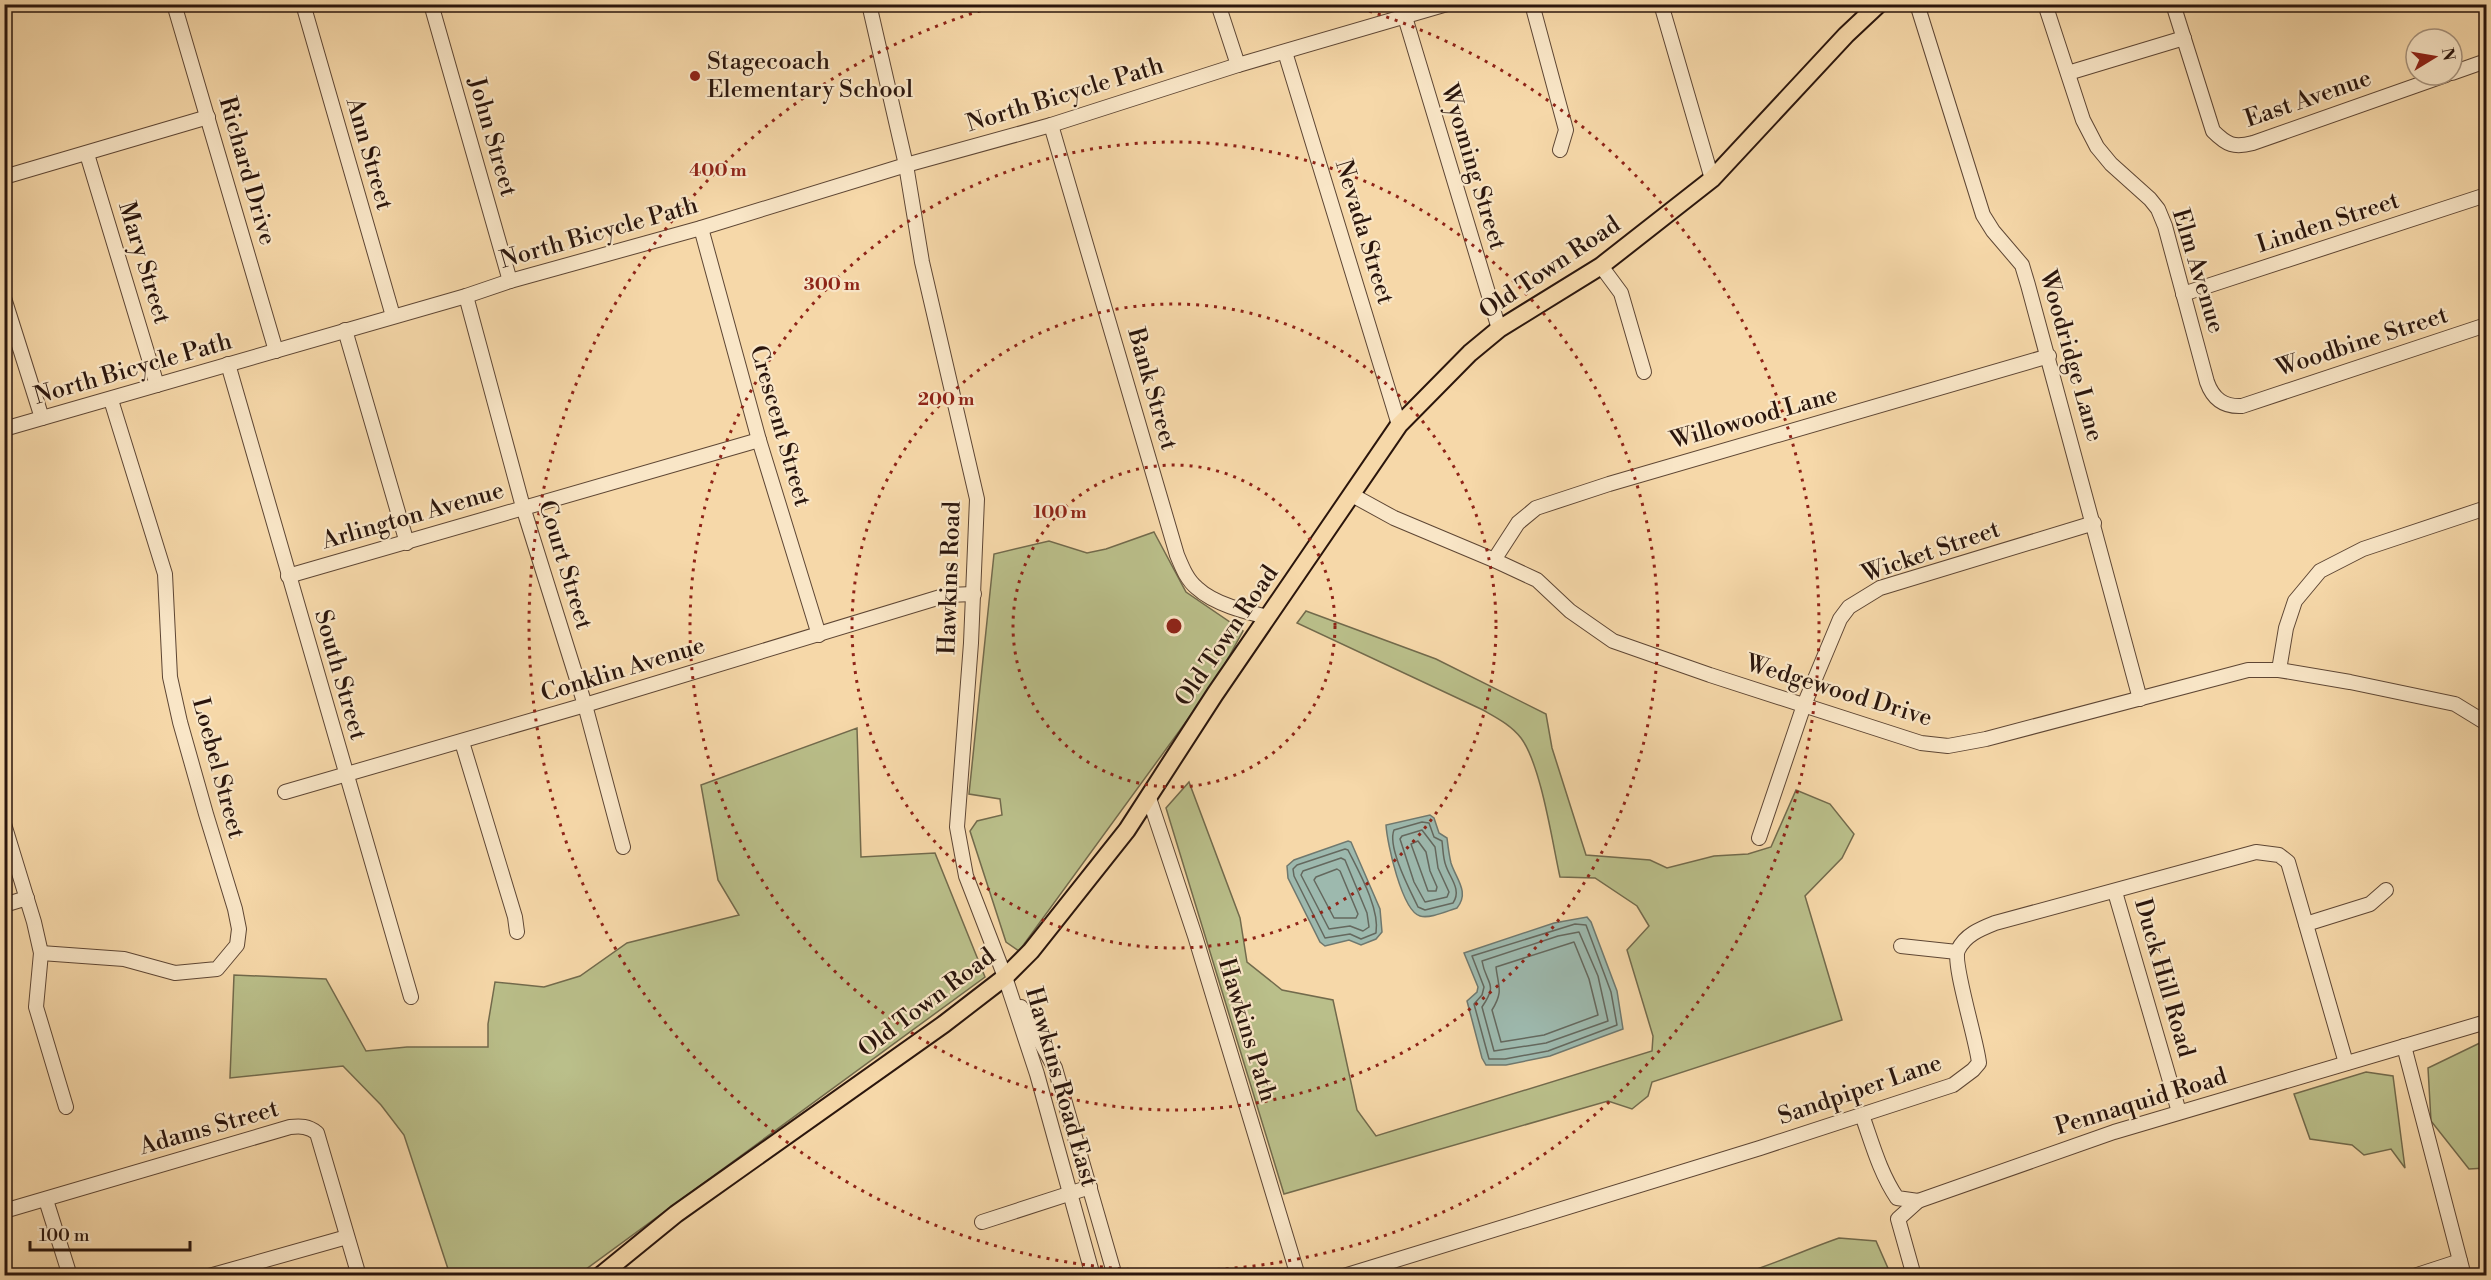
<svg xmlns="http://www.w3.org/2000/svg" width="2491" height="1280" viewBox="0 0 2491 1280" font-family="'Libre Bodoni',serif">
	<rect width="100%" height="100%" fill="#f6d8a9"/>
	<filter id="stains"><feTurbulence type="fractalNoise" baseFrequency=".00333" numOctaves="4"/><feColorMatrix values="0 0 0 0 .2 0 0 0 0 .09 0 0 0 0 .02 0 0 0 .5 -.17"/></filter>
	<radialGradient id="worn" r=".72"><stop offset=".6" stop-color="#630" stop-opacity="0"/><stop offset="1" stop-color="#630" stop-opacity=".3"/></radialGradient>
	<g fill="#babf8a" stroke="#726a4c" stroke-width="1.5">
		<path d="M1154 532 1186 592 1243 631 1215 682 1019 951 1006 942 970 831 977 821 1002 815 1000 799 969 794 994 554 1049 541 1087 553 1106 549Z"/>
		<path d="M1306 611 1436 659 1546 714 1552 748 1586 855 1650 860 1667 868 1714 856 1748 854 1771 847 1796 790 1830 804 1854 834 1842 858 1805 896 1842 1020 1652 1082 1648 1096 1632 1109 1608 1101 1284 1194 1166 808 1189 782 1240 918 1247 962 1282 990 1333 1000 1357 1110 1376 1136 1652 1051 1653 1036 1627 950 1649 926 1637 906 1595 878 1560 877C1552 841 1541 765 1521 738 1511 725 1497 718 1483 710L1297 623Z"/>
		<path d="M857 728 861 857 935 853 985 977 578 1275H450L404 1135 381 1105 343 1066 230 1078 234 975 326 979 366 1051 407 1047H488V1024L495 982 544 987 580 976 627 943 739 915 718 880 701 785Z"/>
		<path d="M2486 1040V1168L2469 1169 2431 1121 2428 1068Z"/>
		<path d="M2366 1072 2393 1076 2405 1168 2391 1149 2364 1155 2352 1145 2310 1139 2294 1094Z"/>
		<path d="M1839 1238 1876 1241 1891 1275H1739C1774 1264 1805 1250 1839 1238Z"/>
	</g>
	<g fill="#9db9ae" stroke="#6f786e" stroke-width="1.5">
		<path d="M1430 815 1434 818 1439 833 1447 838C1448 846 1449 855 1451 863 1456 879 1470 892 1457 908 1447 911 1430 919 1420 916 1402 911 1387 843 1386 825Z"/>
		<path d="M1348 841 1351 842 1380 909 1382 932 1376 939 1361 945 1349 940 1325 946 1320 942 1288 878 1287 866 1294 860Z"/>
		<path d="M1587 917 1591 922 1617 991 1623 1029 1550 1056 1506 1065H1486L1482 1058 1467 1001 1477 992 1478 987 1464 953 1554 923Z"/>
	</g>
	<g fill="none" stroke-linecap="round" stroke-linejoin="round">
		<g stroke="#64685e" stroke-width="1.5">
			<path d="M1422 822 1429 823 1434 837 1442 841C1443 849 1443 859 1446 866 1450 878 1462 890 1453 903L1425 910 1418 907C1410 890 1387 847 1394 830Z"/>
			<path d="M1422 830 1435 847 1438 868 1449 892 1447 897 1425 902 1414 882 1400 839 1402 836Z"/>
			<path d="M1418 841 1426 852 1430 871 1437 887 1436 891H1428L1411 844Z"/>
			<path d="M1345 849 1348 850C1359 872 1380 909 1376 933L1361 939 1350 934 1325 938 1294 876 1293 869 1297 865Z"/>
			<path d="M1341 858 1345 860 1367 913 1369 927 1363 931 1350 926 1329 929 1301 875 1303 871Z"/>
			<path d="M1337 869 1340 871 1358 914 1356 918H1334L1314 880 1316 877Z"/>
			<path d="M1575 924 1586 925 1611 992 1617 1025 1548 1051 1505 1059H1489L1474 1004 1482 995 1484 987 1472 956Z"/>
			<path d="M1579 932 1598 976 1608 1021 1546 1043 1494 1051 1482 1007C1499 982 1486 985 1482 961L1558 936Z"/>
			<path d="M1574 942 1589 979 1598 1015 1544 1035 1501 1042 1492 1010C1504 991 1498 986 1496 967Z"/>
		</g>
		<defs>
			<g id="minor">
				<path d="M174 4 276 351"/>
				<path d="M303 4 393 316"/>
				<path d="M431 4 510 281"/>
				<path d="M869 4 906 165 922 262 977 499 971 643 957 827 966 876 1005 977 1037 1074 1093 1276"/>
				<path d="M1218 4 1238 65"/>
				<path d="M1532 4 1566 130 1560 150"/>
				<path d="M1661 4 1712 179"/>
				<path d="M1917 4 1983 215 1993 231 2022 265 2028 285 2140 699"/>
				<path d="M2045 4 2083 120 2097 147 2111 164 2150 199 2158 209 2165 226 2207 382C2213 399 2224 407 2242 406L2486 325"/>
				<path d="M2173 4 2213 131C2227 145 2234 148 2253 143L2446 75"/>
				<path d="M1405 17 1499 329"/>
				<path d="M1285 52 1399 425"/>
				<path d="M2068 73 2184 38"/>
				<path d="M2452 73 2486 61"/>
				<path d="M1051 125 1177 555C1182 567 1187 580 1197 588 1214 604 1246 612 1268 617"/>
				<path d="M87 154 157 385"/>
				<path d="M4 177 208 117"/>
				<path d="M701 228 759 440 819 635"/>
				<path d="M1601 266 1621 293 1644 372"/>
				<path d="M2183 294 2486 195"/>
				<path d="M466 296 523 507 585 705 623 847"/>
				<path d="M4 298 42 418"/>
				<path d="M345 330 407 543"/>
				<path d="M228 364 411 997"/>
				<path d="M4 429 466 296 510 281 701 228 906 165 1051 125 1238 65 1447 4"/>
				<path d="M1352 495 1394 518 1494 560 1537 580 1570 611 1613 641 1710 675 1921 743 1948 746 1986 739 2248 670H2279L2350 682 2455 704 2486 723"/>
				<path d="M1494 560 1518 523 1536 508 1609 484 2049 356"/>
				<path d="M288 576 759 440"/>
				<path d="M2279 670 2286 628 2295 601 2320 571 2363 549 2486 508"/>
				<path d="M462 742 515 917 517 932"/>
				<path d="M285 792 585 705 947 595 974 594"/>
				<path d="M1149 798 1195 936 1298 1276"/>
				<path d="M4 824 34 922 41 953 36 1007 66 1107"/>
				<path d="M1759 838 1804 705 1840 619 1849 607 1880 588 2094 523"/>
				<path d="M2115 892 2179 1112"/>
				<path d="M4 905 27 898"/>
				<path d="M2306 924 2370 904 2386 890"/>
				<path d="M1901 946 1957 952"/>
				<path d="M41 953 124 959 175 973 217 969 237 945 239 929 235 909 206 814 180 722 170 677 165 574 111 400"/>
				<path d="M1021 1007 1055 1068 1115 1276"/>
				<path d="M2404 1046 2464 1276"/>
				<path d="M1862 1115C1872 1143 1880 1173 1897 1198L1918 1201 2114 1132 2486 1022"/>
				<path d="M46 1200 70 1276"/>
				<path d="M4 1211 290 1127C301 1126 308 1126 317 1133L359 1276"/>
				<path d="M982 1222 1090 1187"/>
				<path d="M209 1276 347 1237"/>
				<path d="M1344 1276 1760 1148 1953 1085 1973 1070 1979 1063C1977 1041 1952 963 1958 950 1965 935 1980 929 1995 923L2256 852 2279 855 2288 862 2346 1063"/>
				<path d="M1914 1276 1898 1219 1918 1201"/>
				<path d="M2414 1276 2460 1261"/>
			</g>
			<path id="major" d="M600 1276 676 1214 944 1024 1005 977 1031 951 1127 830 1215 694 1399 425 1470 353 1499 329 1601 266 1712 179 1846 35 1879 4"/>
		</defs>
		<use href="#minor" stroke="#5e4634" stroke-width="16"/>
		<use href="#major" stroke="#2b160d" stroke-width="20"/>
		<use href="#minor" stroke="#f9e6c7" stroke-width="14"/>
		<use href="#major" stroke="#f6d8a9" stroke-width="16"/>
	</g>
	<g fill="none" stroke="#8f2418" stroke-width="3" stroke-dasharray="3 6">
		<circle cx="1174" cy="626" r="161"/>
		<circle cx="1174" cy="626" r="322"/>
		<circle cx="1174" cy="626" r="484"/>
		<path d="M1352 6A645 645 0 1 1 996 6"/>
	</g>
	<circle fill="#8f2418" stroke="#f9e6c7" stroke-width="2" cx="695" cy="76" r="6"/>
	<g text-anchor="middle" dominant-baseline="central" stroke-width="4.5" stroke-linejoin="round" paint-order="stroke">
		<g font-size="24" fill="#2b160d" stroke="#f9e6c7" text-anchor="start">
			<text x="707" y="62">Stagecoach<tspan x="707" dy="28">Elementary School</tspan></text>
		</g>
		<g font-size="24" fill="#2b160d" stroke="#f9e6c7">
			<text transform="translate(1065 95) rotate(-17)">North Bicycle Path</text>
			<text transform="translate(2308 99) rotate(-19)">East Avenue</text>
			<text transform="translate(492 137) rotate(74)">John Street</text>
			<text transform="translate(369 154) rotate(74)">Ann Street</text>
			<text transform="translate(1473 167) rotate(73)">Wyoming Street</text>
			<text transform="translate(247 171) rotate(74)">Richard Drive</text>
			<text transform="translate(2328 223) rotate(-18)">Linden Street</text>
			<text transform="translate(1364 232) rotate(73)">Nevada Street</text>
			<text transform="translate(599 233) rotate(-16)">North Bicycle Path</text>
			<text transform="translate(144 263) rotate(73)">Mary Street</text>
			<text transform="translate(1550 268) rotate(-34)">Old Town Road</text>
			<text transform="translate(2198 271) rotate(73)">Elm Avenue</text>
			<text transform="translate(2362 342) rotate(-18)">Woodbine Street</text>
			<text transform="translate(2071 356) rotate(74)">Woodridge Lane</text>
			<text transform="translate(133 369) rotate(-16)">North Bicycle Path</text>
			<text transform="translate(1152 389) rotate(74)">Bank Street</text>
			<text transform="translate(1754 418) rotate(-16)">Willowood Lane</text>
			<text transform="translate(780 426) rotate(74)">Crescent Street</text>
			<text transform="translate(413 516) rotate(-16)">Arlington Avenue</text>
			<text transform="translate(1931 552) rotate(-19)">Wicket Street</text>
			<text transform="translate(565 565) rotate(73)">Court Street</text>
			<text transform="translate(950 578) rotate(-88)">Hawkins Road</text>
			<text transform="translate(1227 636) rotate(-56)">Old Town Road</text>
			<text transform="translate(623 670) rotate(-17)">Conklin Avenue</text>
			<text transform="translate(340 675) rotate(74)">South Street</text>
			<text transform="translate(1839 691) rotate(17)">Wedgewood Drive</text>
			<text transform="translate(218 768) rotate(75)">Loebel Street</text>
			<text transform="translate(2164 978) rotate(74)">Duck Hill Road</text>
			<text transform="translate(927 1003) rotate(-37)">Old Town Road</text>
			<text transform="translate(1247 1030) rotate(73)">Hawkins Path</text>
			<text transform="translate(1061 1087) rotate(74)">Hawkins Road East</text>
			<text transform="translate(1860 1090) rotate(-19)">Sandpiper Lane</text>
			<text transform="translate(2141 1102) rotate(-17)">Pennaquid Road</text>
			<text transform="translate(209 1128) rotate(-16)">Adams Street</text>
		</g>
	</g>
	<circle cx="1174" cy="626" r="9" fill="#8f2418" stroke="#f9e6c7" stroke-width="3"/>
	<g font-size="18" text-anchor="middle" font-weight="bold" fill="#8f2418" stroke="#f9e6c7" stroke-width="4.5" stroke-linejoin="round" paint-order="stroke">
		<text x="718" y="176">400 m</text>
		<text x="832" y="290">300 m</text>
		<text x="946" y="405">200 m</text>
		<text x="1060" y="518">100 m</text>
	</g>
	<rect width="2491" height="1280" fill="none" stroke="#f6d8a9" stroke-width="24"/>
	<rect x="6" y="6" width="2479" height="1268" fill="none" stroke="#2b160d" stroke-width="3"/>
	<rect x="12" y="12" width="2467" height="1256" fill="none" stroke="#2b160d" stroke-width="1.5"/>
	<g transform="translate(2434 57) rotate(79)"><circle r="28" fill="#f9e6c7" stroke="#a7937d" stroke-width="1.5"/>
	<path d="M0-4.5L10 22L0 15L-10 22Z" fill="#8f2418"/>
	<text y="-9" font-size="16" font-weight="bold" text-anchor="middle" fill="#2b160d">N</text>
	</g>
	<path d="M30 1241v9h160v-9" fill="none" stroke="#2b160d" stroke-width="3"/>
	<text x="39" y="1241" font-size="18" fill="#2b160d" stroke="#f9e6c7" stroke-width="4.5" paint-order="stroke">100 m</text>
	<rect width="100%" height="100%" filter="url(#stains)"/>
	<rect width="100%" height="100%" fill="url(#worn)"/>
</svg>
